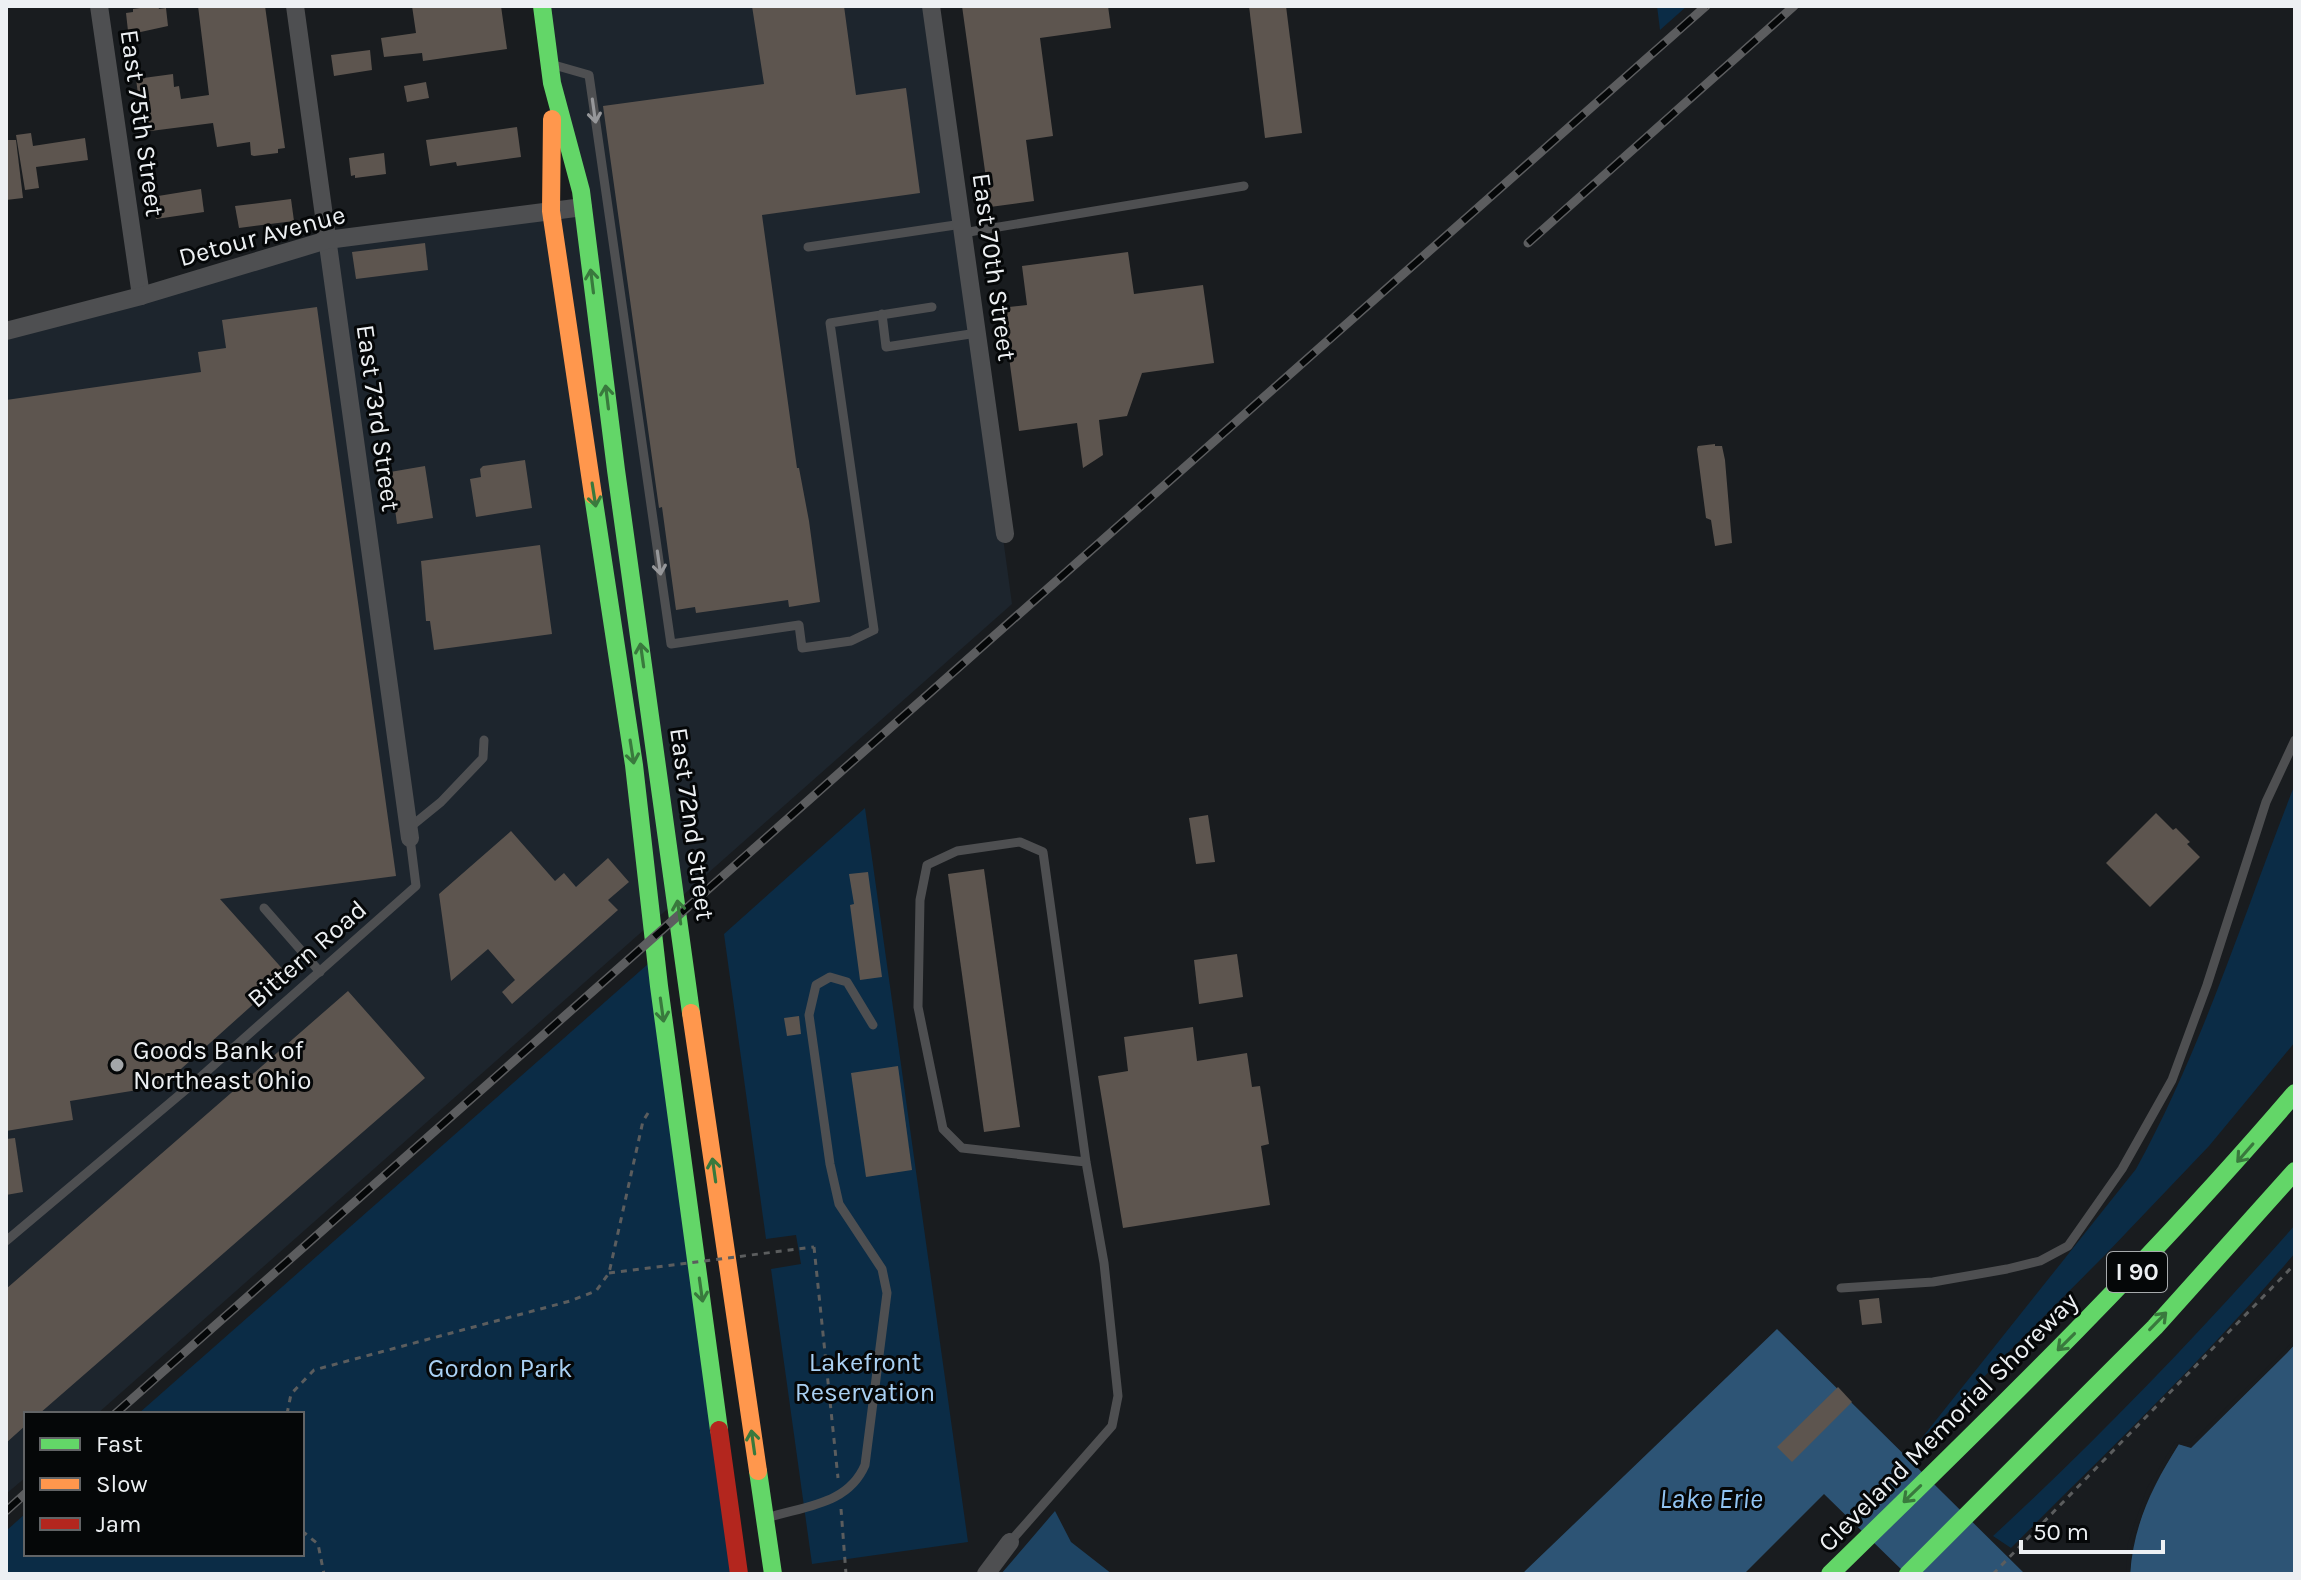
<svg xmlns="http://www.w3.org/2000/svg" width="2301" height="1580" viewBox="0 0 2301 1580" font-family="Karla,sans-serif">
	<rect width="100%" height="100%" fill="#191c1f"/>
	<path fill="#1d252d" d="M542 6H931L1012 604 97 1414H26V1477L6 1494V331L327 240 583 207Z"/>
	<g fill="#0b2c46">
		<path d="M1657 6H1687L1660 30Z"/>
		<path d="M2295 784V1042L2209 1146 2105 1255 1917 1444 2136 1169C2203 1047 2244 913 2295 784Z"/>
		<path d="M865 808 968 1542 812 1564 771 1269 801 1264 796 1235 766 1239 724 934Z"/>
		<path d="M648 964 734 1574H6V1531L26 1513V1554H302V1414H138Z"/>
		<path d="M2295 1225V1253C2207 1357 2107 1451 2011 1548L1993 1536C2099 1438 2200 1333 2295 1225Z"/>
	</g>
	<path fill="#1e4463" d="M1055 1511 1071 1542 1112 1574H1001Z"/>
	<g fill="#2d5475">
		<path d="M1777 1329 2025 1574H1906L1824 1494 1744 1574H1522Z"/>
		<path d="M2295 1344V1574H2130C2134 1523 2152 1487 2179 1444L2191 1447Z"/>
	</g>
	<path fill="#191c1f" d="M2295 1340V1344L2287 1353 2191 1448 2178 1444 2151 1489 2132 1544 2130 1574H2126L2128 1543 2147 1488 2175 1442 2190 1443Z"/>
	<g fill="#5d554f">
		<path d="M155 6H158L159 9 166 8 168 26 136 33V30L128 31 126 13 133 12V9Z"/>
		<path d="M198 6H265L285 148 278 149V153L254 156 251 155 250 142 217 147 213 123 143 132 136 79 173 74 174 87 179 86 181 99 209 95Z"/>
		<path d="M412 6H501L507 49 423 61 422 53 384 57 381 38 416 33Z"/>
		<path d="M752 6H844L856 95 906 88 920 193 762 215 797 468H799L809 521 820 602 789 607 788 600 696 613 695 607 676 610 662 507 659 508 603 106 764 84Z"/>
		<path d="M962 6H1108L1111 28 1040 38 1053 136 1026 140 1034 201 990 207Z"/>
		<path d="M1249 6H1286L1302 133 1265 138Z"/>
		<path d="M370 50 372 70 334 76 331 55Z"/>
		<path d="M426 82 429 98 407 102 404 86Z"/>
		<path d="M517 127 521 157 457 166 456 162 430 166 426 140Z"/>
		<path d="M31 133 33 146 85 138 88 160 36 167 39 188 25 190 16 135Z"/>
		<path d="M6 140H16L23 198 6 200Z"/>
		<path d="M384 153 386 174 355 178V175L351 176 349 158Z"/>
		<path d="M201 189 204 212 156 219 152 197Z"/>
		<path d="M291 199 294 221 239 228 235 206Z"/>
		<path d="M425 243 428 270 356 279 352 252Z"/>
		<path d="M1128 252 1134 294 1203 285 1214 363 1142 373 1127 416 1099 420 1103 455 1083 468 1077 423 1019 431 1003 313 1010 312 1009 307 1027 305 1022 266Z"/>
		<path d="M317 307 396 876 220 899 287 974 162 1086 70 1101 73 1120 6 1131V400L201 372 198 352 226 348 222 320Z"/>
		<path d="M1715 444V446H1722L1725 460 1732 543 1715 546 1711 520 1706 518 1697 449 1698 446Z"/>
		<path d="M525 460 532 508 476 517 470 479 481 477 480 469 483 466Z"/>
		<path d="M425 466 433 518 397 524 390 472Z"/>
		<path d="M540 545 552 634 434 650 430 621H426L421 561Z"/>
		<path d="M2156 813 2173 830 2176 828 2190 842 2187 844 2200 857 2150 907 2106 863Z"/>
		<path d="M1208 815 1215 862 1196 864 1189 818Z"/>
		<path d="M511 831 555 881 564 873 576 887 608 858 629 882 608 900 618 910 512 1004 502 992 515 980 488 949 451 981 439 894Z"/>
		<path d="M984 869 1020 1127 984 1132 948 874Z"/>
		<path d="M868 872 882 977 860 980 850 905 854 904 849 874Z"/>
		<path d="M1237 954 1243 997 1199 1004 1194 960Z"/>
		<path d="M348 991 425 1078 39 1414H26V1425L6 1443V1289Z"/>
		<path d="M799 1016 801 1034 787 1036 784 1018Z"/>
		<path d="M1193 1027 1197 1061 1247 1053 1252 1087 1260 1086 1269 1144 1261 1146 1270 1205 1123 1228 1098 1076 1128 1071 1124 1037Z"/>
		<path d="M898 1066 912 1170 866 1177 851 1073Z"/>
		<path d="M15 1138 23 1192 6 1195V1139Z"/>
		<path d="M1879 1298 1882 1323 1862 1325 1859 1300Z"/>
		<path d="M1838 1387 1852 1402 1792 1462 1777 1447Z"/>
	</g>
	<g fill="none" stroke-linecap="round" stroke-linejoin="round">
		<g stroke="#5b5d5e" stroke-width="3" stroke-dasharray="6 6" stroke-linecap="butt">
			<path d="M814 1247 838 1478"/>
			<path d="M287 1414 291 1394 314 1370 570 1301 596 1291 609 1273 643 1121 650 1110"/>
			<path d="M841 1509 846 1574"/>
			<path d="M302 1531 318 1544 324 1574"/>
			<path d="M1993 1574 2295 1264"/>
		</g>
		<g stroke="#4e4f51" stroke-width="9">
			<path d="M554 65 589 75 671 644 799 625 802 648 851 641 874 630 830 323 932 307"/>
			<path d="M963 233 1244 186"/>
			<path d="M808 247 962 224"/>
			<path d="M882 314 886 347 977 333"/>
			<path d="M409 828 441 802 483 758 484 740"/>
			<path d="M264 908 320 972"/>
			<path d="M6 1241 196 1081 416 886 410 838"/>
			<path d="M1841 1288 1933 1282 2007 1269 2040 1261 2068 1246 2122 1169 2172 1080 2207 985 2266 802 2295 740"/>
			<path d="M767 1518C804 1506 848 1505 865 1465L887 1293 882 1269 839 1204 830 1164 809 1015 816 985 830 977 847 982 873 1025"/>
			<path d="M1010 1542 1112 1426 1118 1396 1104 1263 1086 1162 1043 852 1020 842 957 851 927 865 920 900 918 1007 943 1129 962 1148 1086 1162"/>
		</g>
		<g stroke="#4e4f51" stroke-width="18">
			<path d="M99 6 141 296"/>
			<path d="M295 6 410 838"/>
			<path d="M931 6 1005 534"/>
			<path d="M6 331 141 296 327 240 583 207"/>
			<path d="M986 1574 1010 1542"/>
		</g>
		<g stroke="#63d668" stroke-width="18">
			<path d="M542 6 552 83 581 191 616 470 691 1013"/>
			<path d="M593 495 634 765 659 986 719 1430"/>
			<path d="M758 1471 773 1574"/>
			<path d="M1830 1574C1990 1418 2150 1263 2295 1093"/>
			<path d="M1908 1574 2155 1327 2295 1171"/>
		</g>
		<g stroke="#ff974d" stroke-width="18">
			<path d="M552 119 551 211 593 495"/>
			<path d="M691 1013 758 1471"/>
		</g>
		<path stroke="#b3261e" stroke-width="18" d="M719 1430 739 1574"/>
		<defs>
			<g id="rail">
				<path d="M1528 243 1794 6"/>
				<path d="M115 1414 1706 6"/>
				<path d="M6 1511 26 1493"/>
			</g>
		</defs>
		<use href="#rail" stroke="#5c5d5f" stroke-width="9"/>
		<use href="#rail" stroke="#050708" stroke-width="6" stroke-dasharray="18" stroke-linecap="butt"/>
		<path stroke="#5b5d5e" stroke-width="3" stroke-dasharray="6 6" stroke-linecap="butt" d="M609 1273 814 1247"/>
	</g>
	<defs><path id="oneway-shaft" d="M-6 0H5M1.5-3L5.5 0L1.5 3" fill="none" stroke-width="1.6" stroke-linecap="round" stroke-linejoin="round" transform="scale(2)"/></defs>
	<g stroke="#96979a">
		<use href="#oneway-shaft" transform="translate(594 111) rotate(82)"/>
		<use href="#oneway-shaft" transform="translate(659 563) rotate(82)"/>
	</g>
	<g stroke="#39793d">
		<use href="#oneway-shaft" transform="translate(592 281) rotate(-97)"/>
		<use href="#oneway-shaft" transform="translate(607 397) rotate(-97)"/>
		<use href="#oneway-shaft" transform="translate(594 495) rotate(81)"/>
		<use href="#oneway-shaft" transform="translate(642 655) rotate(-98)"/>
		<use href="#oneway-shaft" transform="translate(632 752) rotate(81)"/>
		<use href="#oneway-shaft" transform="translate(679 912) rotate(-98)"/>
		<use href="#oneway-shaft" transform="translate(662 1010) rotate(82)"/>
		<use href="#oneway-shaft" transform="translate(2245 1153) rotate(131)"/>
		<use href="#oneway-shaft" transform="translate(714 1170) rotate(-98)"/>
		<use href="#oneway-shaft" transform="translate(701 1290) rotate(82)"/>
		<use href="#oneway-shaft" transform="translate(2158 1321) rotate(-46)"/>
		<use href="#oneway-shaft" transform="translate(2066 1342) rotate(135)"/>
		<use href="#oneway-shaft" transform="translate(753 1442) rotate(-98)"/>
		<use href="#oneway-shaft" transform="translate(1912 1494) rotate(136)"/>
	</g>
	<circle fill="#a3a6a9" stroke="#050708" stroke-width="3" cx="117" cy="1065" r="8"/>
	<g text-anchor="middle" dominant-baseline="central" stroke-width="6" stroke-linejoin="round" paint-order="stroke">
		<rect fill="#050708" stroke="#a7aaac" stroke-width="2" x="2107" y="1252" width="60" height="40" rx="6"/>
		<g font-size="24" font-weight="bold" fill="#edf0f3">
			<text x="2137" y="1272">I 90</text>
		</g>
		<g font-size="26" fill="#edf0f3" stroke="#050708">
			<text transform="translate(142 123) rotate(82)">East 75th Street</text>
			<text transform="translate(262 236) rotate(-15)">Detour Avenue</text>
			<text transform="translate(994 267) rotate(82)">East 70th Street</text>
			<text transform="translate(378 418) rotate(82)">East 73rd Street</text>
			<text transform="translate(692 824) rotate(82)">East 72nd Street</text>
			<text transform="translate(307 954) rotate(-41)">Bittern Road</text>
			<text transform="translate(1948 1422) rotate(-45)">Cleveland Memorial Shoreway</text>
		</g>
		<g font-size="26" fill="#edf0f3" stroke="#050708" text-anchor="start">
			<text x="133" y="1050">Goods Bank of<tspan x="133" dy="30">Northeast Ohio</tspan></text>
		</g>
		<g font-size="26" fill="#aad1f4" stroke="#050708">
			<text x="865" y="1362">Lakefront<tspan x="865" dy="30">Reservation</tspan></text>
			<text x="500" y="1368">Gordon Park</text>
		</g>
		<g font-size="28" font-style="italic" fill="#91c4f3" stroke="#050708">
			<text x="1711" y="1498">Lake Erie</text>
		</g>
	</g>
	<rect width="2301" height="1580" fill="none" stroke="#edf0f3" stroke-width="16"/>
	<rect x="24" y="1412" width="280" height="144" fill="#050708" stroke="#626466" stroke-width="2"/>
	<rect x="40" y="1438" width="40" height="12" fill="#63d668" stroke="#626466" stroke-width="2"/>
	<text x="96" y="1452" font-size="24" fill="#edf0f3">Fast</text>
	<rect x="40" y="1478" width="40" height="12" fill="#ff974d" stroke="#626466" stroke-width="2"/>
	<text x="96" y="1492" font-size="24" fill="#edf0f3">Slow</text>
	<rect x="40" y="1518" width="40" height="12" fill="#b3261e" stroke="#626466" stroke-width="2"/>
	<text x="96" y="1532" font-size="24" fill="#edf0f3">Jam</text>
	<path d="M2021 1540v12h142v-12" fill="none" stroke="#edf0f3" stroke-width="4"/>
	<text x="2033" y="1540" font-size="24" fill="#edf0f3" stroke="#050708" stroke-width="6" paint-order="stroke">50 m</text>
</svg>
